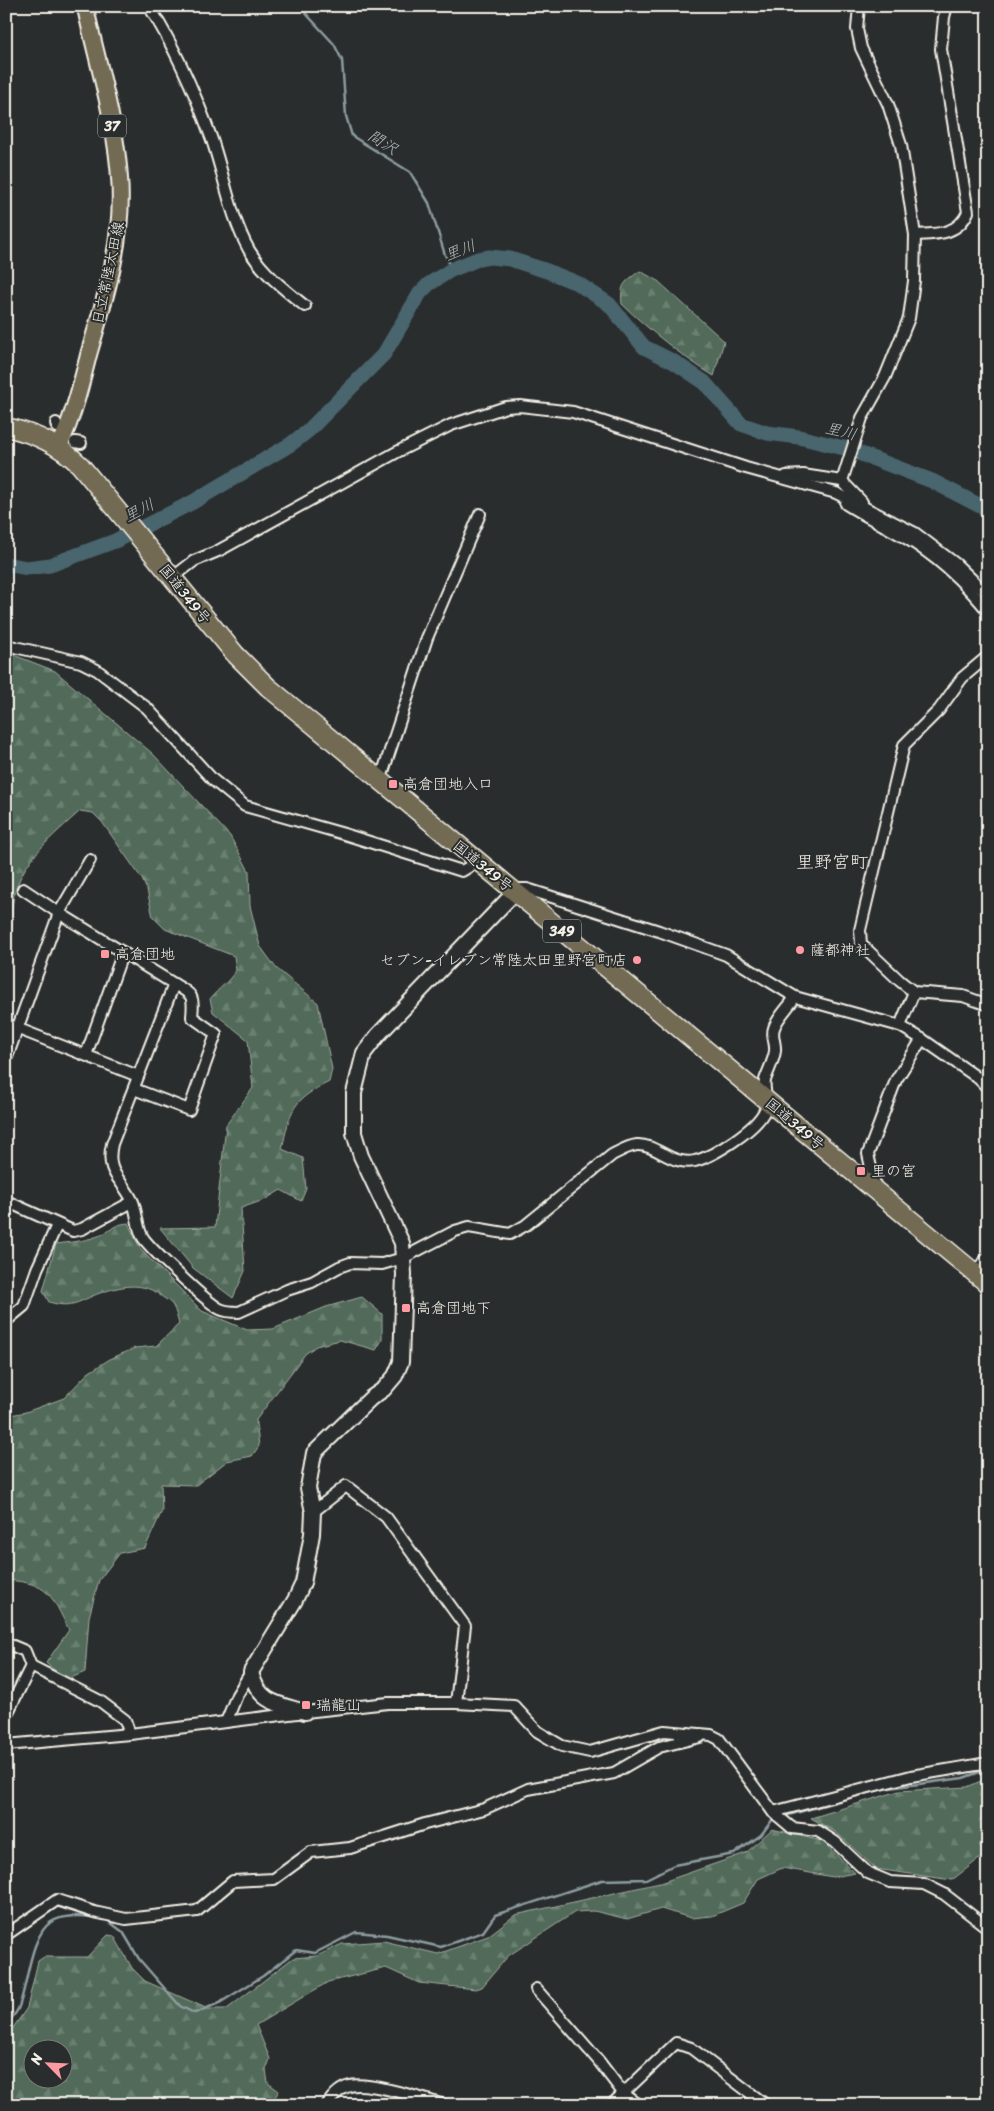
<svg xmlns="http://www.w3.org/2000/svg" width="994" height="2111" viewBox="0 0 994 2111" font-family="Sriracha,'Klee One',sans-serif">
	<defs>
		<pattern id="forest-firs" width="22" height="20" patternUnits="userSpaceOnUse" patternTransform="scale(1.25)"><rect width="22" height="20" fill="#516b5a"/><path d="M5 1l3.5 6h-7zM16 11l3.5 6h-7z" fill="#6b8172"/></pattern>
	</defs>
	<rect width="100%" height="100%" fill="#2a2d2e"/>
	<filter id="ink" filterUnits="userSpaceOnUse"><feTurbulence type="fractalNoise" baseFrequency=".02" numOctaves="2"/><feDisplacementMap in="SourceGraphic" scale="10" xChannelSelector="R" yChannelSelector="G"/><feConvolveMatrix kernelMatrix="1 2 1 2 8 2 1 2 1" color-interpolation-filters="sRGB"/></filter>
	<g filter="url(#ink)">
		<g fill="url(#forest-firs)" stroke="#a2aea1" fill-rule="evenodd">
			<path d="M640 271 658 281 724 341 714 376C680 355 650 331 622 304 620 283 625 282 640 271Z"/>
			<path d="M6 652 55 671 153 754 230 836 249 871 250 906 260 946 276 968 318 1003 332 1069 329 1082C291 1101 291 1109 282 1149L303 1158 306 1189 301 1201 281 1190 264 1200 241 1208 245 1271 233 1298 193 1268 160 1228 215 1227 226 1125 253 1088 248 1040 213 1012 210 999C219 988 229 982 236 970L234 956 165 929 153 917 147 890 142 879 102 822 93 813 80 811C54 835 23 859 14 895 12 905 12 916 12 926 10 946 16 955 6 975Z"/>
			<path d="M128 1223 141 1250 202 1311 247 1330 273 1329 326 1307 362 1297 382 1314V1340L376 1350 340 1340 316 1346 305 1354 256 1420 259 1446 252 1456 227 1461 196 1485 161 1484 162 1511 145 1548 120 1553 99 1580 89 1617 85 1672 66 1680 46 1663 69 1630C51 1595 50 1583 6 1580V1416L26 1412 64 1398 88 1373 110 1359 135 1348 156 1346 179 1324C177 1318 176 1311 173 1306 171 1302 165 1299 161 1296 144 1282 124 1285 103 1292 81 1299 74 1310 49 1302L43 1291 56 1244C72 1242 88 1241 103 1234 115 1228 112 1225 128 1223Z"/>
			<path d="M988 1778V1852L952 1880 876 1869 837 1833 811 1818 899 1791 967 1787Z"/>
			<path d="M772 1829 822 1841 855 1873 833 1877 782 1868 758 1879 743 1903 712 1916 691 1918 661 1909 627 1919 594 1911 575 1912 508 1956 482 1987 476 1989 419 1983 386 1968 328 1982 256 2025 270 2059 266 2070 268 2083 279 2091 270 2105H6V2038L27 2008 38 1961 44 1957H87L108 1935 114 1936 132 1968 145 1981 208 2009H227L293 1958 317 1956 342 1944 384 1941 438 1954 488 1936 515 1915 660 1883 746 1853ZM62 2048V2078H32V2048Z"/>
		</g>
		<g fill="none" stroke-linecap="round" stroke-linejoin="round">
			<g stroke="#8d9d9f" stroke-width="2.5">
				<path d="M299 6 334 44 342 60 346 116 352 136 410 172 429 203 445 255 453 270"/>
				<path d="M785 1816 882 1789 963 1778 988 1769"/>
				<path d="M107 1920 123 1932 139 1959 180 2006 194 2013 198 2012 221 2002 263 1976 296 1950 315 1953 356 1932 387 1935 441 1947 483 1932 495 1915 602 1880 646 1879 674 1865 734 1854 761 1835 773 1819"/>
				<path d="M6 2025C10 2020 15 2015 18 2009 28 1987 29 1937 51 1922 64 1914 82 1916 97 1917"/>
			</g>
			<path stroke="#49656e" stroke-width="15" d="M6 564 27 568 50 565 115 541 193 502 291 444 309 430 384 354 420 293 429 284 451 270 478 259 490 257 510 259 547 271 577 283 609 304 644 347 674 362 704 382 741 424 767 433 799 437 848 449 932 481 988 510"/>
			<defs>
				<g id="street">
					<path d="M149 6C174 46 195 93 211 137 224 174 230 216 249 250 263 273 285 290 305 306"/>
					<path d="M915 235C937 234 958 235 968 212L941 49 944 17 947 6"/>
					<path d="M56 423 57 427"/>
					<path d="M75 442 81 443"/>
					<path d="M786 476 803 475 842 481 862 502"/>
					<path d="M842 481 862 418 885 377 909 318 914 281 915 235 901 145 888 104 861 48 857 29 859 6"/>
					<path d="M846 504C865 516 884 525 904 537 935 555 965 583 988 611"/>
					<path d="M172 578 194 561 218 551 397 452 451 425 506 407 520 406 573 412 746 468 836 493 915 533 956 564 988 595"/>
					<path d="M6 645 81 662 97 670 147 708 213 780 245 806 344 834 462 871 477 862"/>
					<path d="M378 779 382 775 427 638 480 514"/>
					<path d="M23 889 59 913 90 860"/>
					<path d="M515 892 520 889H527L659 931 726 955 795 997 900 1026 922 1039 978 1078 988 1088"/>
					<path d="M914 992 963 996 988 1005"/>
					<path d="M6 1024 138 1076"/>
					<path d="M900 1026 914 992 900 981 861 944 860 930 904 745 939 710 962 678 988 656"/>
					<path d="M86 1055 123 952"/>
					<path d="M6 1060 59 913 174 984 112 1144C105 1174 122 1178 133 1202 137 1213 137 1226 142 1236 147 1246 209 1304 220 1309 226 1312 232 1312 239 1312L287 1290 312 1282 339 1267 350 1263 382 1264 403 1258 455 1231 469 1227 510 1234 526 1225 612 1155C620 1151 628 1146 637 1145 657 1144 671 1166 695 1161 714 1156 757 1129 765 1110 769 1101 763 1090 765 1080 768 1071 774 1060 775 1051 776 1043 771 1036 774 1028 777 1018 789 1007 795 997"/>
					<path d="M134 1089 189 1110 216 1034 192 1017C194 995 193 995 174 984"/>
					<path d="M876 1190 868 1154 896 1080 922 1039"/>
					<path d="M6 1201 73 1231 82 1229 132 1202"/>
					<path d="M6 1321 24 1306 37 1269 57 1225"/>
					<path d="M313 1512 346 1486 386 1517 465 1626 456 1703"/>
					<path d="M6 1643 25 1651 31 1666 100 1701 125 1720 130 1734"/>
					<path d="M6 1716 31 1666"/>
					<path d="M226 1722 237 1695 251 1672"/>
					<path d="M6 1745 130 1734 305 1712 388 1703H456L514 1706 537 1731 550 1739 562 1746 590 1752 664 1731 711 1735 719 1739 773 1812 792 1828 818 1831 835 1842 868 1873 890 1882 924 1884 944 1894 988 1928"/>
					<path d="M773 1812 911 1776 988 1763"/>
					<path d="M6 1935 57 1900 94 1912 126 1919 197 1911 233 1881 274 1879 311 1852 350 1848 425 1824 484 1809 528 1789 614 1773 659 1747 700 1737"/>
					<path d="M536 1989 598 2060 624 2094 639 2105"/>
					<path d="M327 2105C332 2097 340 2088 350 2086 367 2081 425 2099 444 2105"/>
					<path d="M611 2105 676 2043 691 2048 766 2105"/>
				</g>
				<g id="secondary">
					<path d="M976 1274 988 1260"/>
					<path d="M305 1712C278 1704 258 1703 251 1672L295 1600 303 1583 312 1534 313 1512 308 1488 314 1453 371 1398 384 1389 395 1376 401 1362 404 1274 402 1243 361 1156 354 1133V1093L364 1053 378 1035 515 892"/>
				</g>
				<path id="primary" d="M59 447C73 417 81 385 89 353 105 299 123 242 120 185 117 125 98 65 85 6"/>
				<path id="highway" d="M6 427C36 434 58 444 80 465L235 654 268 687 988 1284"/>
			</defs>
			<use href="#street" stroke="#f4f1e8" stroke-width="14"/>
			<use href="#secondary" stroke="#f4f1e8" stroke-width="18"/>
			<use href="#primary" stroke="#f4f1e8" stroke-width="19"/>
			<use href="#highway" stroke="#f4f1e8" stroke-width="21"/>
			<use href="#street" stroke="#2a2d2e" stroke-width="10"/>
			<use href="#secondary" stroke="#2a2d2e" stroke-width="14"/>
			<use href="#primary" stroke="#736b52" stroke-width="15"/>
			<use href="#highway" stroke="#736b52" stroke-width="18"/>
		</g>
	</g>
	<g fill="#ff9aa2" stroke="#2a2d2e" stroke-width="2">
		<rect x="388" y="779" width="10" height="10" rx="2.5"/>
		<circle cx="800" cy="950" r="5"/>
		<rect x="100" y="949" width="10" height="10" rx="2.5"/>
		<circle cx="637" cy="960" r="5"/>
		<rect x="856" y="1166" width="10" height="10" rx="2.5"/>
		<rect x="401" y="1303" width="10" height="10" rx="2.5"/>
		<rect x="301" y="1700" width="10" height="10" rx="2.5"/>
	</g>
	<g text-anchor="middle" dominant-baseline="central" stroke-width="4" stroke-linejoin="round" paint-order="stroke">
		<g fill="#2a2d2e" stroke="#b7b6b0" stroke-width="1">
			<rect x="98" y="114.5" width="28" height="23" rx="4"/>
			<rect x="543" y="919.5" width="38" height="23" rx="4"/>
		</g>
		<g font-size="14" font-weight="bold" fill="#f4f1e8">
			<text x="112" y="126">37</text>
			<text x="562" y="931">349</text>
		</g>
		<g font-size="15" fill="#f4f1e8" stroke="#2a2d2e">
			<text transform="translate(108 273) rotate(-78)">日立常陸太田線</text>
			<text transform="translate(185 594) rotate(51)">国道349号</text>
			<text transform="translate(483 866) rotate(39)">国道349号</text>
			<text transform="translate(795 1124) rotate(40)">国道349号</text>
		</g>
		<g font-size="15" fill="#f4f1e8" stroke="#2a2d2e" text-anchor="start">
			<text x="403" y="784">高倉団地入口</text>
			<text x="810" y="950">薩都神社</text>
			<text x="115" y="954">高倉団地</text>
			<text x="627" y="960" text-anchor="end">セブン-イレブン常陸太田里野宮町店</text>
			<text x="871" y="1171">里の宮</text>
			<text x="416" y="1308">高倉団地下</text>
			<text x="316" y="1705">瑞龍山</text>
		</g>
		<g font-size="16" font-style="italic" fill="#b0b9b7" stroke="#2a2d2e">
			<text transform="translate(383 142) rotate(32)">間沢</text>
			<text transform="translate(460 250) rotate(-21)">里川</text>
			<text transform="translate(841 431) rotate(14)">里川</text>
			<text transform="translate(139 510) rotate(-27)">里川</text>
		</g>
		<g font-size="18" fill="#f4f1e8" stroke="#2a2d2e">
			<text x="832" y="862">里野宮町</text>
		</g>
	</g>
	<rect width="994" height="2111" fill="none" stroke="#2a2d2e" stroke-width="25"/>
	<rect x="12" y="12" width="969" height="2086" fill="none" stroke="#f4f1e8" stroke-width="2" filter="url(#ink)"/>
	<g transform="translate(48 2064) rotate(294)"><circle r="24" fill="#2a2d2e" stroke="#7b7b78"/>
	<path d="M0-4L9 19L0 12L-9 19Z" fill="#ff9aa2"/>
	<text y="-8" font-size="14" font-weight="bold" text-anchor="middle" fill="#f4f1e8">N</text>
	</g>
</svg>
